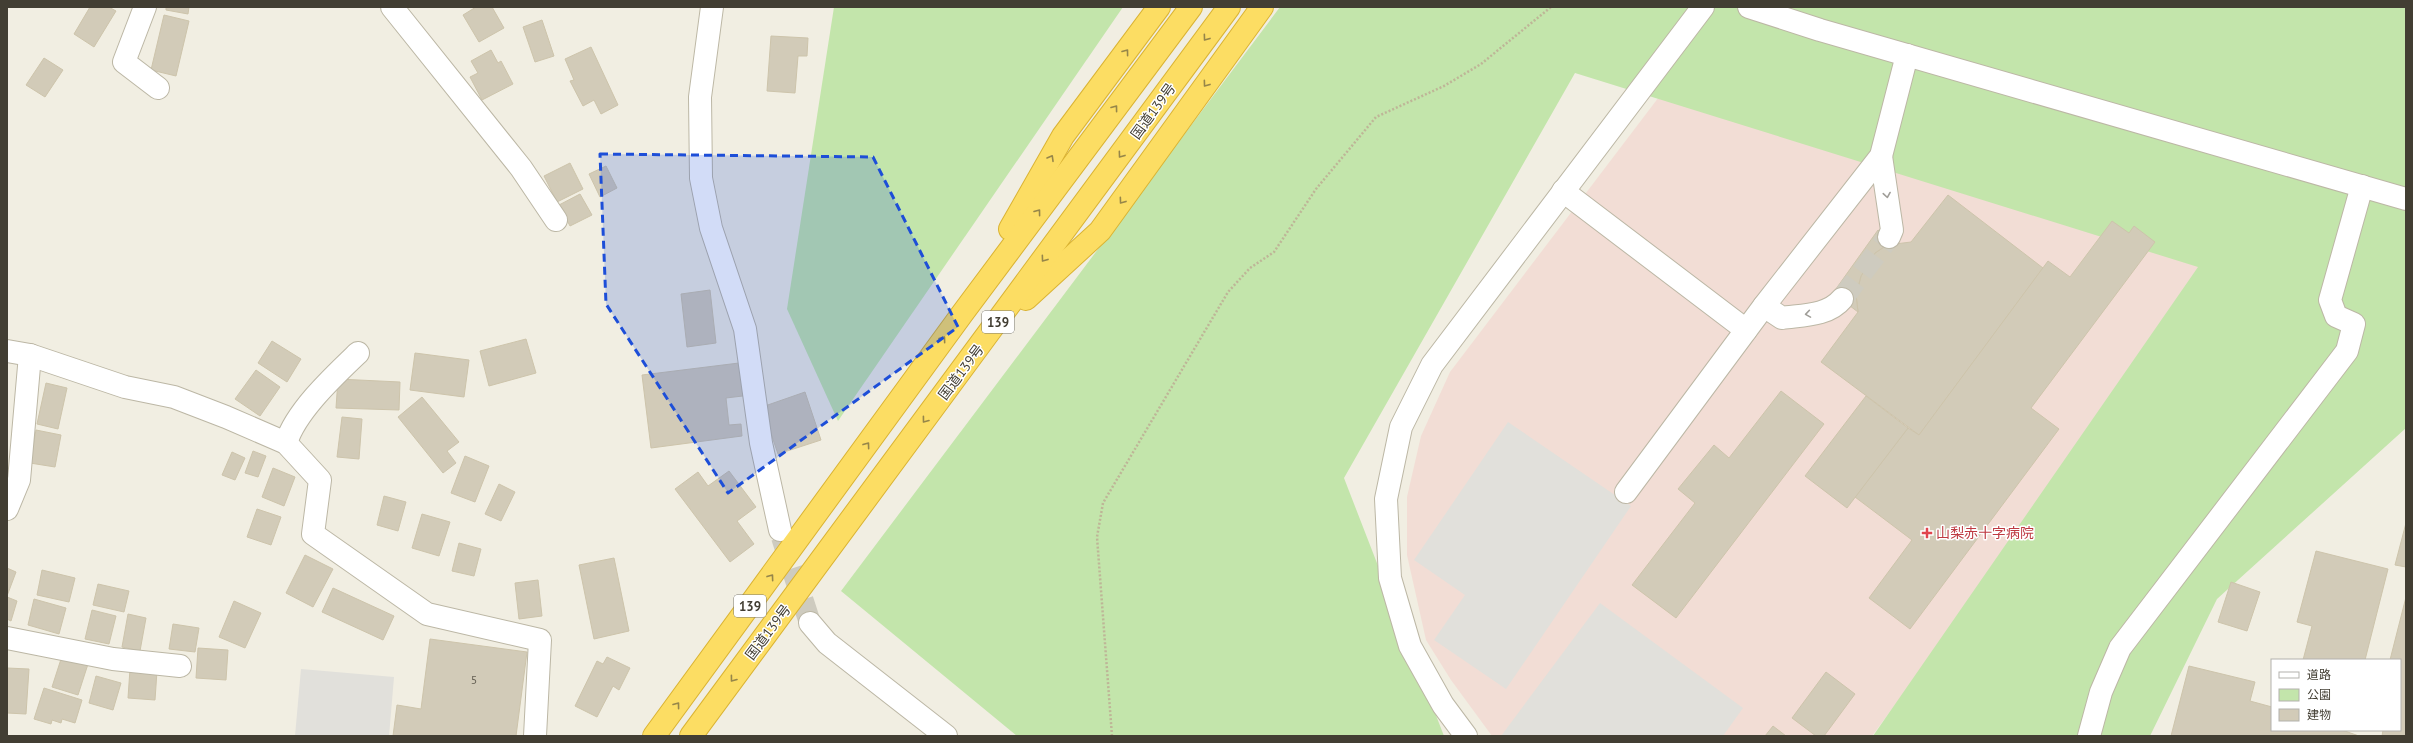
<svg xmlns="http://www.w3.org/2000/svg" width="2413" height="743" viewBox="0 0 2413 743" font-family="'PT Sans','Noto Sans JP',sans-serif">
	<rect width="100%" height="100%" fill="#f1eee2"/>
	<path fill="#f2ddd5" d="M1706 35 2283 179 1872 736H1492L1451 680 1426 640 1407 555V497L1421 436 1450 372Z"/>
	<g fill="#c3e5ab">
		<path d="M834 7H1123L838 421 787 309Z"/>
		<path d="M1280 7H2406V428L2217 599 2150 736H1873L2198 267 1575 73 1344 478 1444 736H1017L841 591Z"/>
	</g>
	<g fill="#e1e0db">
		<path d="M1508 422 1631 506 1506 689 1434 640 1465 595 1414 560Z"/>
		<path d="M1600 603 1743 708 1723 736H1501Z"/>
		<path d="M301 669 394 677 389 736H295Z"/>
	</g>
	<g fill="#d2cbb8" stroke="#cdc4ab">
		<path d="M90 7H109L116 11 94 47 74 34Z"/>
		<path d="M166 7H189L188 14 166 10Z"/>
		<path d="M476 7H492L504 28 479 42 463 15Z"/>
		<path d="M164 15 189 21 176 76 151 70Z"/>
		<path d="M542 20 554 56 535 62 523 27Z"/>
		<path d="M771 36 808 38 807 56H798L795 93 767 91Z"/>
		<path d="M591 47 618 105 601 114 594 100 583 106 570 81 574 80 565 59Z"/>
		<path d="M491 50 498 63 501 61 513 84 482 100 470 77 478 73 471 61Z"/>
		<path d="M44 58 63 70 45 97 26 85Z"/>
		<path d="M570 163 583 189 557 202 544 176Z"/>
		<path d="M606 166 617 188 600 197 589 174Z"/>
		<path d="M580 194 592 215 570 226 559 205Z"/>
		<path d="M1948 195 2043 268 1919 435 1821 362 1858 312 1856 295 1861 276 1875 253 1887 245 1911 242Z"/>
		<path d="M2112 221 2129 233 2134 226 2155 242 2031 408 2059 429 1910 629 1869 598 1912 540 1855 497 1908 428 1919 435 2048 261 2070 277Z"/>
		<path d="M1878 230 1894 243 1887 245 1875 253 1861 276 1856 295 1858 312 1833 293Z"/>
		<path d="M710 290 716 343 687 347 681 294Z"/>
		<path d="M526 339 536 373 489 386 480 351Z"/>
		<path d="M272 341 301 359 287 382 258 363Z"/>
		<path d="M415 353 469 360 464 397 410 390Z"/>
		<path d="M747 362 751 395 726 398 729 425 741 424 742 436 651 448 642 375Z"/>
		<path d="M256 370 280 387 260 416 235 399Z"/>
		<path d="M338 379 400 382 399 410 336 408Z"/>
		<path d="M46 383 67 388 58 429 37 424Z"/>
		<path d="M1781 391 1824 424 1676 618 1632 585 1695 503 1678 489 1714 445 1729 458Z"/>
		<path d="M805 392 821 440 778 454 762 407Z"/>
		<path d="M1866 396 1908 428 1847 508 1805 476Z"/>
		<path d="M422 397 459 442 447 451 456 463 443 473 398 417Z"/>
		<path d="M342 417 362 419 359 459 337 457Z"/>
		<path d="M36 430 61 435 55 467 30 463Z"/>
		<path d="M253 451 266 456 258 477 245 473Z"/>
		<path d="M232 452 245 458 235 480 222 475Z"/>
		<path d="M465 456 489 466 475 502 451 493Z"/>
		<path d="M273 468 295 477 284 506 262 497Z"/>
		<path d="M729 471 756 507 737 521 754 544 730 562 675 489 698 472 708 486Z"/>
		<path d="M499 484 515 492 501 521 485 514Z"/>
		<path d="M384 496 406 502 398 531 377 525Z"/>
		<path d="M257 509 281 517 271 545 247 537Z"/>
		<path d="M422 514 450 522 439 556 412 548Z"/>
		<path d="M2406 523V567L2395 565Z"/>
		<path d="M459 543 481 549 474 576 452 571Z"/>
		<path d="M2316 551 2388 569 2365 660H2303L2312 626 2297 622Z"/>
		<path d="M305 555 333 569 313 607 286 593Z"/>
		<path d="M614 558 629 631 594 639 579 565Z"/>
		<path d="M7 568 16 572 7 596Z"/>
		<path d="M42 570 75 578 69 602 37 595Z"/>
		<path d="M538 580 542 616 519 619 515 583Z"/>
		<path d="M2231 582 2260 592 2247 631 2218 622Z"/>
		<path d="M98 584 129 591 124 612 93 605Z"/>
		<path d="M333 588 394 616 383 640 322 612Z"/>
		<path d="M7 597 17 601 11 621 7 619Z"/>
		<path d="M2406 597V736H2382L2383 730H2400V660H2390Z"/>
		<path d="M34 599 66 608 59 634 28 625Z"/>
		<path d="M234 601 261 613 245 648 219 637Z"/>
		<path d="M92 610 116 616 109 644 85 639Z"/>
		<path d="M128 614 146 618 140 651 122 647Z"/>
		<path d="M173 624 199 628 195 652 169 649Z"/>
		<path d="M430 639 527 652 516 736H393L397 705 421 709Z"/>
		<path d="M198 648 228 650 226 680 196 678Z"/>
		<path d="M62 656 88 664 78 695 52 687Z"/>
		<path d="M607 657 630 668 619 690 613 686 597 717 575 706 597 661 603 664Z"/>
		<path d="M2189 666 2255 682 2250 701 2272 707V730H2342L2359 736H2171Z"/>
		<path d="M7 668 29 669 26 714 7 713Z"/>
		<path d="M130 669 157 671 155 700 128 698Z"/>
		<path d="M1826 672 1855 694 1824 736H1816L1792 718Z"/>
		<path d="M96 676 121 683 113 710 89 703Z"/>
		<path d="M44 688 82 700 75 723 62 719 61 723 52 720 51 724 34 719Z"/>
		<path d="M1773 726 1786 736H1765Z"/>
	</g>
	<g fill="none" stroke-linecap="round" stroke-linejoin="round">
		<g stroke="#cecbbf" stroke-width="22" stroke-dasharray="22 11" stroke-linecap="butt">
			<path d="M1842 299 1889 237"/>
			<path d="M782 537 810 623"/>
		</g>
		<defs>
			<g id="minor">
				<path d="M145 7 124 62 158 88"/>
				<path d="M392 7 521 168 556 220"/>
				<path d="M712 7 700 97 701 178 711 228 745 329 761 443 780 530"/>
				<path d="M1749 7 1820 30 2406 199"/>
				<path d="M1881 156 1892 230 1889 237"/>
				<path d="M1563 191 1746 330"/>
				<path d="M1764 306 1782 318C1802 315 1828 316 1842 299"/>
				<path d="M7 351 30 355 125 387 174 397 226 417 286 443 320 480 313 534 427 614 540 640 535 736"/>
				<path d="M286 443C296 411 334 376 358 353"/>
				<path d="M1626 492 1764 306 1881 156 1907 55"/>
				<path d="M7 509 19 480 30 355"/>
				<path d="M810 623 827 643 946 736"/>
				<path d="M7 638 113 659 180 666"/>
				<path d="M1466 736 1443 705 1410 646 1390 578 1386 499 1401 427 1432 365 1703 7"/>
				<path d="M2089 736 2101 692 2120 648 2347 351 2354 324 2336 316 2330 300 2362 186"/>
			</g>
			<g id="highway">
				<path d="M1010 229 1063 136 1159 7"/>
				<path d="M1026 299 1100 231 1262 7"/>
				<path d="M654 736 962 314 1191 7"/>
				<path d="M691 736 1229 7"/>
			</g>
		</defs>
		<use href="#minor" stroke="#bcb7a5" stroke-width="24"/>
		<use href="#highway" stroke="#dab333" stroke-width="24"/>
		<path stroke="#beb597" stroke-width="2.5" stroke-dasharray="2 2" stroke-linecap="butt" d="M1112 736 1097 537 1103 503 1228 292 1250 268 1274 252 1316 189 1376 117 1444 86 1481 64 1551 7"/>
		<use href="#minor" stroke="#fff" stroke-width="22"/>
		<use href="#highway" stroke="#fcdd63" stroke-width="22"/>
	</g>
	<defs><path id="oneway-chevron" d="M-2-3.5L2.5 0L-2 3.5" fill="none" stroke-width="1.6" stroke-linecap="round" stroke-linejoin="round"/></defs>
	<g stroke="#968649">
		<use href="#oneway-chevron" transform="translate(1206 38) rotate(126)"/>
		<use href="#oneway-chevron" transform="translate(1126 52) rotate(-53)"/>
		<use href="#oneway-chevron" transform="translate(1206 84) rotate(126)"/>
		<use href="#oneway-chevron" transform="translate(1115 108) rotate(-53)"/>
		<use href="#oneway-chevron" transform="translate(1121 155) rotate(126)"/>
		<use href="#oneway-chevron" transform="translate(1051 158) rotate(-60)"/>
		<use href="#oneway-chevron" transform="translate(1122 201) rotate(126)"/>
		<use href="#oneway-chevron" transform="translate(1038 212) rotate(-53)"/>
		<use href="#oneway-chevron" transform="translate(1044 259) rotate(126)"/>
		<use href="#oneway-chevron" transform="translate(943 339) rotate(-54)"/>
		<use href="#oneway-chevron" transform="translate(925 420) rotate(127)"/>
		<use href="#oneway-chevron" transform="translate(867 445) rotate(-54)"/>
		<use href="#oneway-chevron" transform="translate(771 577) rotate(-54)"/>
		<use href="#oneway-chevron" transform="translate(733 679) rotate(127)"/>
		<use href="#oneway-chevron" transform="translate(677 705) rotate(-53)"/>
	</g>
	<g stroke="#a09e99">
		<use href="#oneway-chevron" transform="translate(1887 195) rotate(81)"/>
		<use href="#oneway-chevron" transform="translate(1808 314) rotate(171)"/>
	</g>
	<path fill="#1d4ed8" fill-opacity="0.2" stroke="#1d4ed8" stroke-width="3" stroke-dasharray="8 5" stroke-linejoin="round" d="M600 154 873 157 958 327 728 493 606 304Z"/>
	<path fill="#e0444e" stroke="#fff" stroke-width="1.5" d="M1925 527h4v4h4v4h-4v4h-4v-4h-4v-4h4z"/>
	<g text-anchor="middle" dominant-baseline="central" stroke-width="3" stroke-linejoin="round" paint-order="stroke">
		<g font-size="12" fill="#666154">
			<text x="474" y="679">5</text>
		</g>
		<g fill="#fff" stroke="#7b7870" stroke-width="1">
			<rect x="982" y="311" width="32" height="22" rx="3"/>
			<rect x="734" y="595" width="32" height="22" rx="3"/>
		</g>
		<g font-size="13" font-weight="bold" fill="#423e33">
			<text x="998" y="322">139</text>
			<text x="750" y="606">139</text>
		</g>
		<g font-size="14" fill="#423e33" stroke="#fff">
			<text transform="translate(1153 111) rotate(-54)">国道139号</text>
			<text transform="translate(961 372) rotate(-53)">国道139号</text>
			<text transform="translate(768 632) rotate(-53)">国道139号</text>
		</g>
		<g font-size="14" fill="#be3a42" stroke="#fff" text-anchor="start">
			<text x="1936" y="533">山梨赤十字病院</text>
		</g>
	</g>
	<rect width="2413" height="743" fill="none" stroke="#423e33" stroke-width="16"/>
	<rect x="2271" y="659" width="130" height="72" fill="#ffffff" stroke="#b3b2ad"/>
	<rect x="2279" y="672" width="20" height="6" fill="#ffffff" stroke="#b3b2ad"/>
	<text x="2307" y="679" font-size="12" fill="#423e33">道路</text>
	<rect x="2279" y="689" width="20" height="12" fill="#c3e5ab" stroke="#b3b2ad"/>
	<text x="2307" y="699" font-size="12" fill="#423e33">公園</text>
	<rect x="2279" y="709" width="20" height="12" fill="#d2cbb8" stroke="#b3b2ad"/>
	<text x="2307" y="719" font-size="12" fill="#423e33">建物</text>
</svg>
